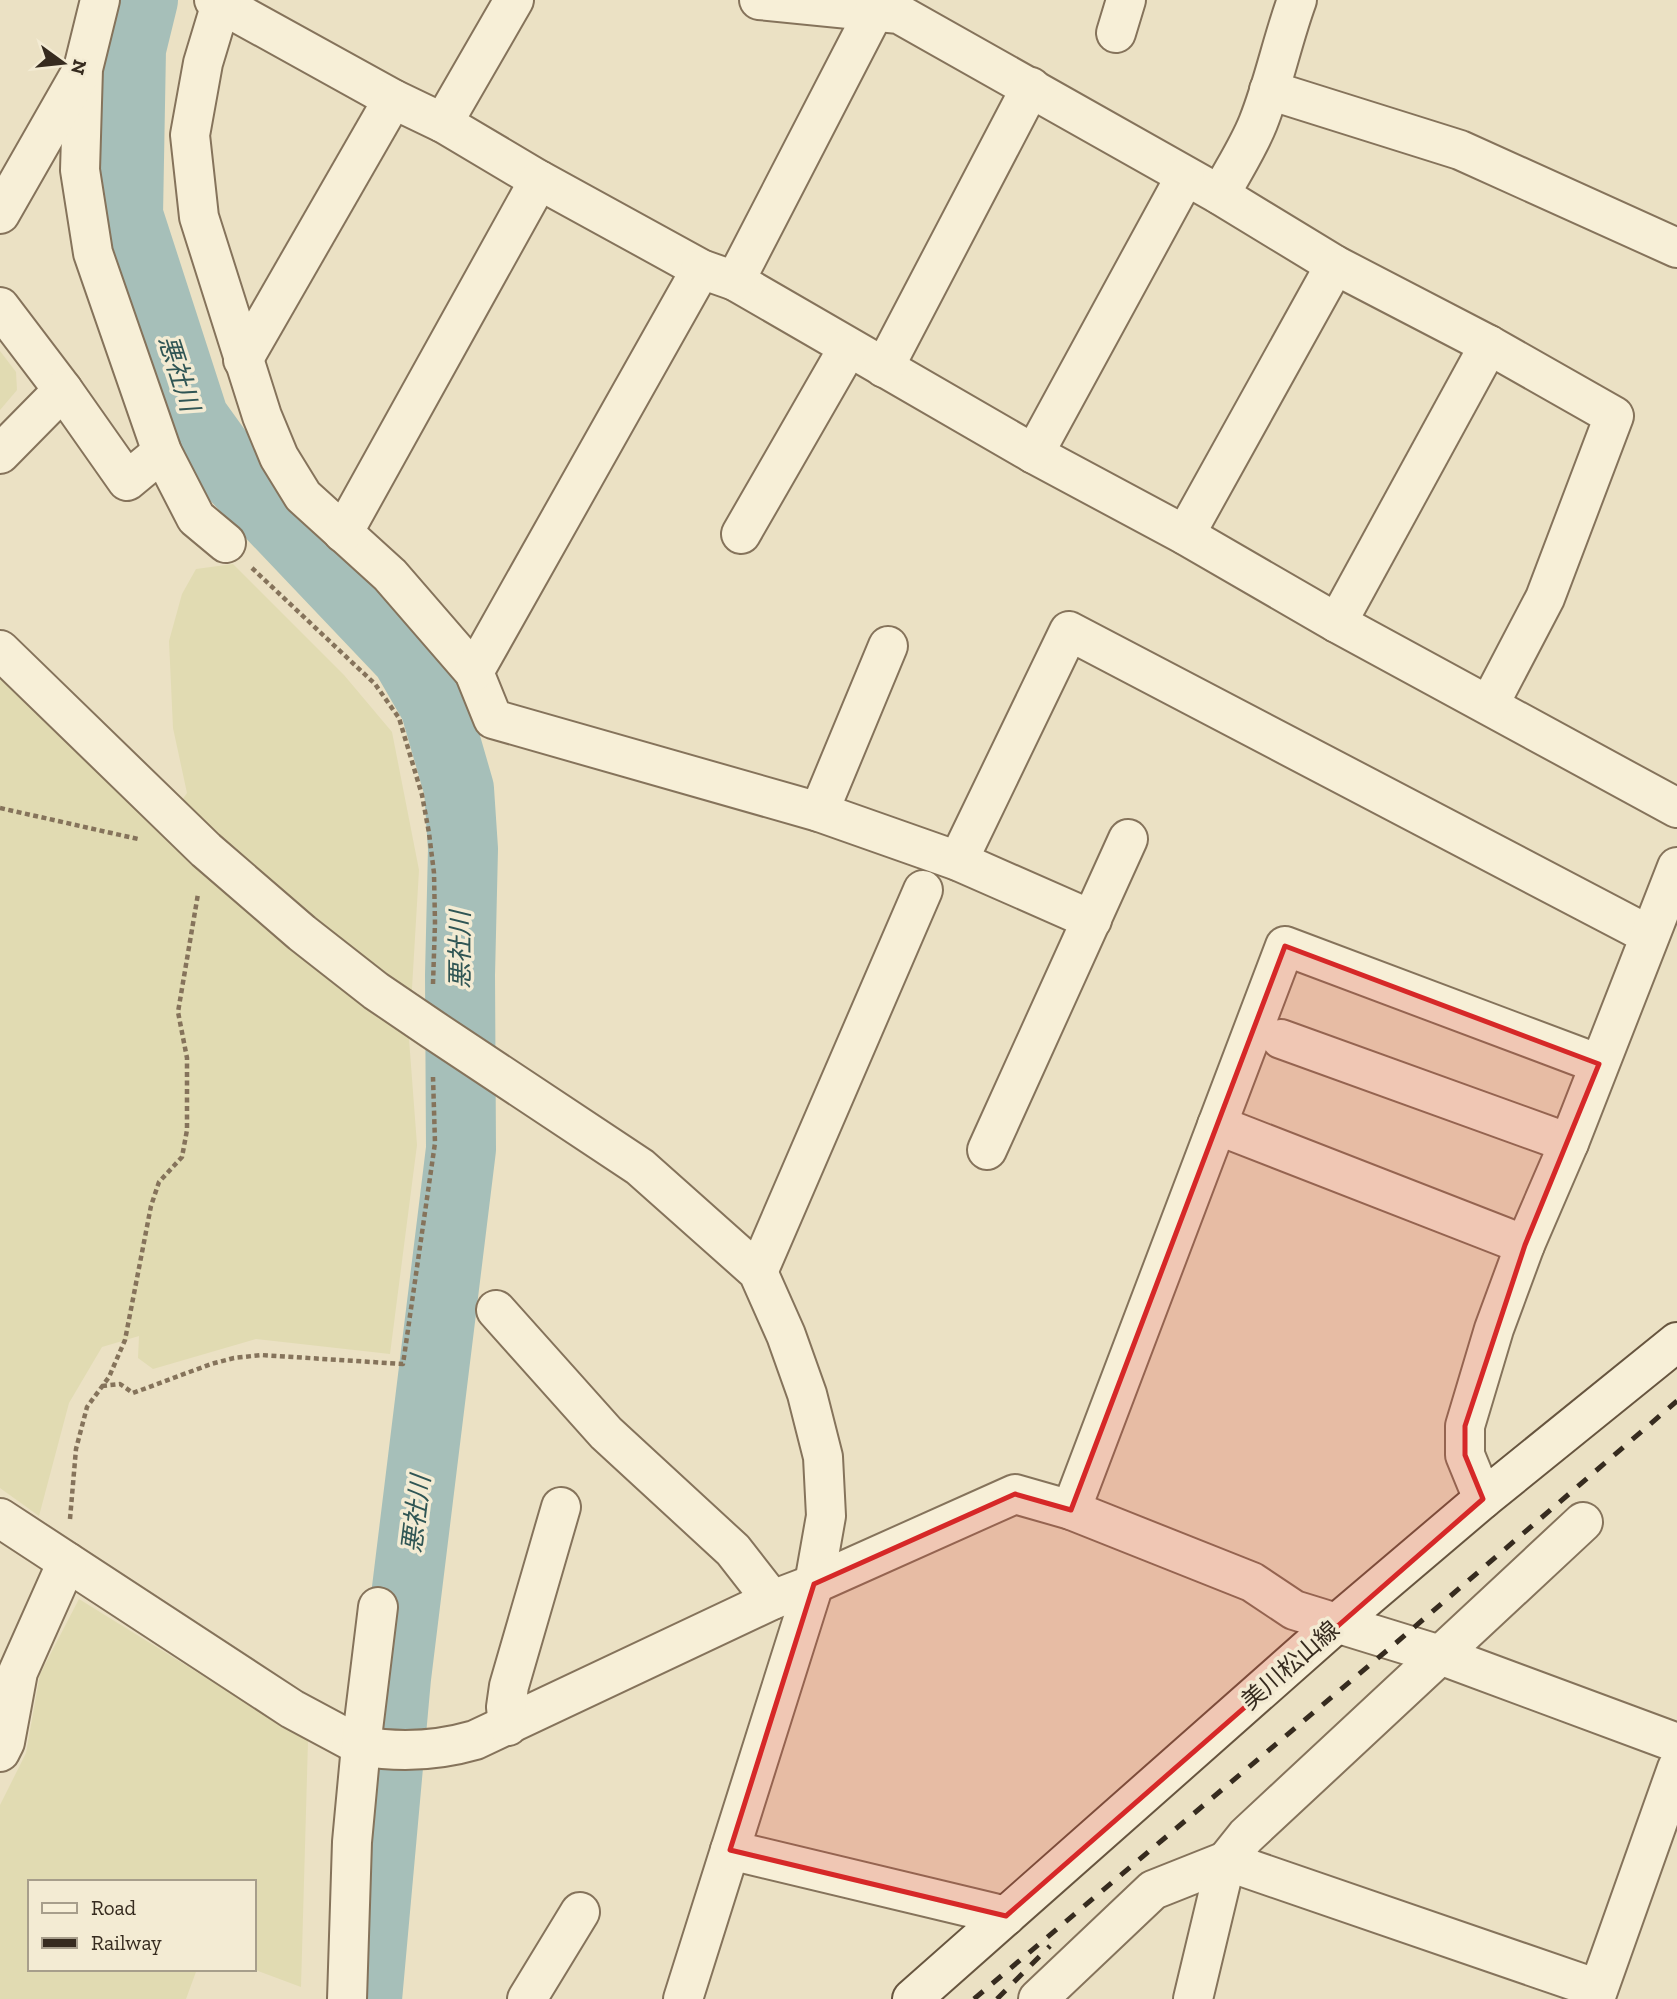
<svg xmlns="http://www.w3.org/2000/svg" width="1677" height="1999" viewBox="0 0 1677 1999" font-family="'Zilla Slab','Noto Sans JP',serif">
	<rect width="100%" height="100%" fill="#ebe1c4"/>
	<g fill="#e1dbb2">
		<path d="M0 351 16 372 17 390 0 410Z"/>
		<path d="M233 564 344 675 392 732 419 870 409 1039 417 1145 390 1354 256 1339 153 1369 138 1358 139 1336 102 1347 69 1403 39 1516 0 1488V678L160 831 187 793 173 728 169 641 182 594 196 569Z"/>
		<path d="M79 1599 308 1741 301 1987 253 1969 254 1882H30V1969H197L186 1999H0V1805L26 1753 40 1674Z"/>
	</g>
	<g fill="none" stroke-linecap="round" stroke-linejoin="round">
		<path stroke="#a6bfb9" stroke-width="70" d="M143 0 131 49 128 215 194 419 235 476 406 656 435 706 459 789 463 849 460 975 461 1149 396 1678 367 1999"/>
		<defs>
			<g id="street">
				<path d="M100 0 83 69 80 170 93 253 162 452 196 518 226 543"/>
				<path d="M214 0 393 99 443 123 539 180 701 269 735 281 1034 454 1185 535 1337 623 1677 808"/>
				<path d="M222 0 203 63 190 135 199 217 262 416 279 457 303 496 390 575 474 672 493 719 819 812 958 861 1092 920"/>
				<path d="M759 0 899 14 1220 195 1335 265 1489 345 1614 416 1545 598 1489 705"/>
				<path d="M1116 33 1126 0"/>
				<path d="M1269 90 1460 150 1677 248"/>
				<path d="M443 123 514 0"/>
				<path d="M1220 195C1232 172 1248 148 1258 123 1274 83 1282 41 1297 0"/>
				<path d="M0 214 80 74"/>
				<path d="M735 281 874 12"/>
				<path d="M0 307 63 390 127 481 162 452"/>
				<path d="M243 360 393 99"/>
				<path d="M884 368 1031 87"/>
				<path d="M0 454 63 390"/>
				<path d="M1034 454 1185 177"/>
				<path d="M343 533 539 180"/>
				<path d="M741 534 848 348"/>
				<path d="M1185 535 1335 265"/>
				<path d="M1337 623 1489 345"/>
				<path d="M0 650 206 850 302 933 376 991 432 1029 640 1167 758 1272 786 1335 807 1394 823 1457 826 1516 814 1584 683 1999"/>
				<path d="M474 672 701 269"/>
				<path d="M819 812 888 646"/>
				<path d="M958 861 1069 631 1649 935"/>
				<path d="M1281 1039 1569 1143"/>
				<path d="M1217 1125 1525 1245"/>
				<path d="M987 1150 1128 839"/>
				<path d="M758 1272 923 890"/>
				<path d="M496 1310 606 1433 733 1550 772 1600"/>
				<path d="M1483 1499 1465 1455V1426L1494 1329 1525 1245 1569 1143 1677 867"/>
				<path d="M1071 1510 1285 946 1599 1064"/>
				<path d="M0 1518 292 1709 361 1746C400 1753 437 1751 475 1740L772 1600 814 1584 1015 1494 1071 1510 1252 1582 1294 1610 1440 1655 1677 1743"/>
				<path d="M508 1726 506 1707 509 1686 561 1507"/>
				<path d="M0 1752 5 1742 18 1672 67 1562"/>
				<path d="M730 1850 1006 1916"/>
				<path d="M347 1999 352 1842 361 1746 378 1607"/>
				<path d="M527 1999 580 1912"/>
				<path d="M1038 1999 1153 1890 1226 1861 1598 1989"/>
				<path d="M1193 1999 1226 1861 1246 1836 1583 1522"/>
				<path d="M1595 1999 1677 1768"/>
			</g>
			<path id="secondary" d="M912 1999 1337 1623 1483 1499 1677 1342"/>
		</defs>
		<use href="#street" stroke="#85735b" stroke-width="42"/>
		<use href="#secondary" stroke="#67553f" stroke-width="42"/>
		<g stroke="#85735b" stroke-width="4.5" stroke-dasharray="5 3.5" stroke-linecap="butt">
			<path d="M252 568 375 684 399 718 422 795 429 833 434 873 435 923 433 984"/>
			<path d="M0 808 138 839"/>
			<path d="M102 1386 120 1384 133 1393 211 1364 234 1358 261 1355 403 1364 435 1143 433 1077"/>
			<path d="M70 1519 76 1449 87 1407 109 1377 125 1340 151 1206 159 1182 182 1157 187 1130V1058L178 1012 198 894"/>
		</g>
		<use href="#street" stroke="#f7efd7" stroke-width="38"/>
		<use href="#secondary" stroke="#f7efd7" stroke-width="38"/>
		<g stroke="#362b1f" stroke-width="5" stroke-dasharray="12 12" stroke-linecap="butt">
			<path d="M974 1999 1397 1642 1677 1401"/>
			<path d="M997 1999 1050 1946"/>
		</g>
	</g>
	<path fill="#d62828" fill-opacity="0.2" stroke="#d62828" stroke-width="5" stroke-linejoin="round" d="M1285 946 1599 1064 1525 1245 1465 1426V1455L1483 1499 1006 1916 730 1850 814 1584 1015 1494 1071 1510Z"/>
	<g text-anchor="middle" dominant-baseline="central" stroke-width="7" stroke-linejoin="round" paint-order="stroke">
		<g font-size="24" fill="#362b1f" stroke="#f3ebd3">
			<text transform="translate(1290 1665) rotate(-41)">美川松山線</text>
		</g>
		<g font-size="26" font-style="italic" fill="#2f5554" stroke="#f3ebd3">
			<text transform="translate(179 373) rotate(72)">悪社川</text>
			<text transform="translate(460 950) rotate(-90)">悪社川</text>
			<text transform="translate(416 1514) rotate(-83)">悪社川</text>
		</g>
	</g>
	<rect x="28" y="1880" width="228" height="91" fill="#f3ebd3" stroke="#a79e8b" stroke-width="2"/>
	<rect x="42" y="1903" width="35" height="10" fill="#f7efd7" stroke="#a79e8b" stroke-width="2"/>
	<text x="91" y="1915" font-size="21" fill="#362b1f">Road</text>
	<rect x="42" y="1938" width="35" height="10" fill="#362b1f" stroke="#a79e8b" stroke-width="2"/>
	<text x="91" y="1950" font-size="21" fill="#362b1f">Railway</text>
	<g transform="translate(63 63) rotate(105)" stroke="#f3ebd3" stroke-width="5" paint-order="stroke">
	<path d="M0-5L12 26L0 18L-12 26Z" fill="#362b1f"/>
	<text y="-10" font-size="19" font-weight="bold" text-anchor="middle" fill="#362b1f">N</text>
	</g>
</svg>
